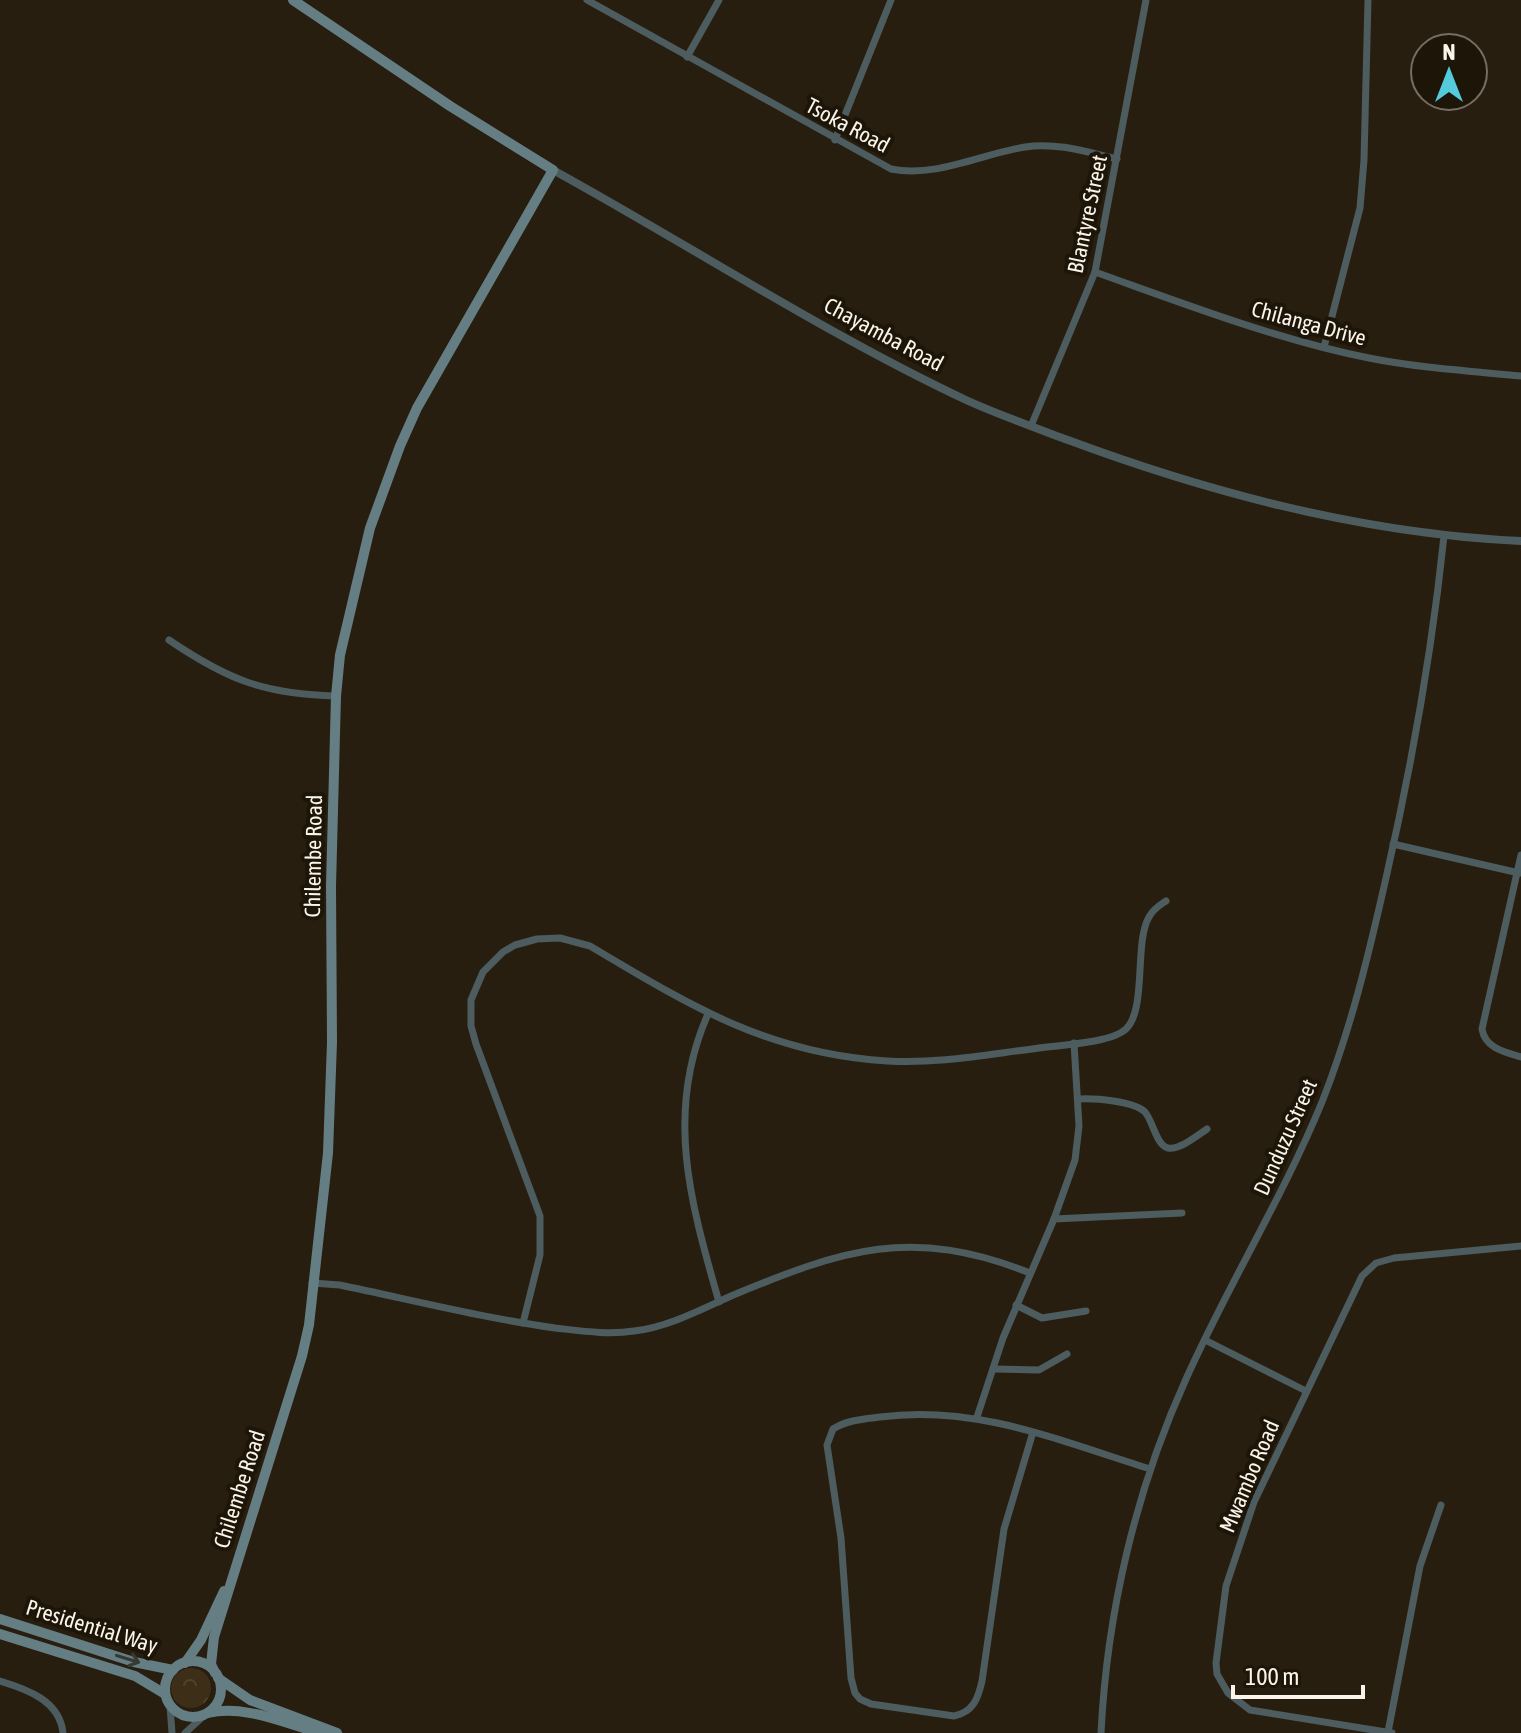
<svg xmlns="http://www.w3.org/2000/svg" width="1521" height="1733" viewBox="0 0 1521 1733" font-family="'Asap Condensed',sans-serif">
	<defs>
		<pattern id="forest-crowns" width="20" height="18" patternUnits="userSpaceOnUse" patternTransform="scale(2)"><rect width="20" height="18" fill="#3c2e17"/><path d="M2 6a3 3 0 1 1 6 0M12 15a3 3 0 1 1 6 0" fill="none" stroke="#4f432e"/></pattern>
	</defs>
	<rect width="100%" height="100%" fill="#271e10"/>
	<circle fill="url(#forest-crowns)" cx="191" cy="1688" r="20"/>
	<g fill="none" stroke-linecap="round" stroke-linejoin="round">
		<g stroke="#4c5c5f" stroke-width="7">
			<path d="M587 0 891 169C936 178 981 154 1025 147 1056 142 1087 152 1117 159"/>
			<path d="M687 57 719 0"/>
			<path d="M835 140 891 0"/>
			<path d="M1095 272C1182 303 1278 340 1369 358 1419 368 1470 371 1521 376"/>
			<path d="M1324 347 1360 208 1364 160 1368 0"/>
			<path d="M1031 426 1095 272 1146 0"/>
			<path d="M169 640C228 680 264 694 336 696"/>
			<path d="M1393 844 1519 873"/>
			<path d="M1521 855 1482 1029C1485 1048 1504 1052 1521 1057"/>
			<path d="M708 1014C664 1113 691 1204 719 1302"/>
			<path d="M1079 1099C1094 1098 1134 1101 1145 1112 1153 1121 1156 1145 1168 1148 1180 1150 1198 1135 1207 1129"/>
			<path d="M1054 1219 1182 1213"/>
			<path d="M312 1283 340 1285C412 1300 483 1318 555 1328 582 1331 608 1335 634 1331 668 1327 700 1310 731 1296 844 1249 911 1226 1030 1273"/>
			<path d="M1016 1305 1042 1318 1086 1311"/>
			<path d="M523 1323 540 1255V1216L476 1044 471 1026V1000L483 972 503 952 515 945 537 939 560 938 590 946C689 1005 768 1054 887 1061 935 1064 984 1055 1032 1049 1055 1045 1110 1044 1126 1029 1147 1009 1134 942 1149 917 1153 909 1160 905 1166 901"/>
			<path d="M1205 1340 1306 1391"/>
			<path d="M993 1369 1039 1370 1067 1354"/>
			<path d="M977 1417 1003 1338 1054 1219 1075 1160 1079 1126 1074 1043"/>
			<path d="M1033 1432 1004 1529 982 1681C978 1699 973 1712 954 1716L871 1704 860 1699 855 1693 851 1678 841 1538 827 1445 833 1429C847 1420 864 1419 880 1417 975 1404 1061 1441 1150 1469"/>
			<path d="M0 1681C27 1689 60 1701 63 1733"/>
			<path d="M170 1706 172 1733"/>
			<path d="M1388 1732 1420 1566 1441 1505"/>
			<path d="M185 1733 207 1713"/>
			<path d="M1101 1733C1107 1612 1136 1489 1186 1379 1228 1285 1283 1197 1322 1102 1351 1029 1369 953 1386 878 1412 764 1432 651 1444 536"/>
			<path d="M1392 1733 1250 1710 1228 1693 1217 1674 1216 1663 1226 1586 1254 1502 1362 1276 1376 1263 1394 1258 1521 1246"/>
		</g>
		<path stroke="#4c5c5f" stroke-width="8" d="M553 170C691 246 824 333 966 400 999 415 1033 427 1068 440 1213 494 1365 534 1521 541"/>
		<g stroke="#647e83" stroke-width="10">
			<path d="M0 1619 134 1662 173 1670"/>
			<path d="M0 1634 135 1676 165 1694"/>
			<circle cx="193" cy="1689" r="28"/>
			<path d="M185 1663 201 1640 224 1591"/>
			<path d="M215 1673 211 1664 214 1637 302 1356 309 1325 328 1153 332 1042 331 886 336 696 340 655 370 528 400 446 417 408 553 170 450 106 293 0"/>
			<path d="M218 1678 250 1700 337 1733"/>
			<path d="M208 1713C244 1704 286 1724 321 1733"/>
		</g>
	</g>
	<defs><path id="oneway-shaft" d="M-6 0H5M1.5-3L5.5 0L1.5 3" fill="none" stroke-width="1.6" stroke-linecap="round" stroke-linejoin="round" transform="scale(2)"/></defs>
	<use stroke="#363a32" href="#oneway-shaft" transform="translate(128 1659) rotate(17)"/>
	<g text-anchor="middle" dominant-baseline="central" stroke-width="8" stroke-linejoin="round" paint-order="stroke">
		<g font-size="22" fill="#faf4eb" stroke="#1d1507">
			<text transform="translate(848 125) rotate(28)">Tsoka Road</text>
			<text transform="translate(1087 214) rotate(-78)">Blantyre Street</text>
			<text transform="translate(1309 323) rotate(15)">Chilanga Drive</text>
			<text transform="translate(884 334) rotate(28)">Chayamba Road</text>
			<text transform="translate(313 856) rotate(-89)">Chilembe Road</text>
			<text transform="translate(1285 1137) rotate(-66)">Dunduzu Street</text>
			<text transform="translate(1249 1476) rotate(-67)">Mwambo Road</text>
			<text transform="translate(239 1489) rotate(-72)">Chilembe Road</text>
			<text transform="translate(92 1626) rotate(17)">Presidential Way</text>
		</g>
	</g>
	<g transform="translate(1449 72)"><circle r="38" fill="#1d1507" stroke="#756e62" stroke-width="2"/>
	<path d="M0-6L14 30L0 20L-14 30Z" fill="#53cbdc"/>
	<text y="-12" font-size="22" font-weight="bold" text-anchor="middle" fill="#faf4eb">N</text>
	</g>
	<path d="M1233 1685v12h130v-12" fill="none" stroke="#faf4eb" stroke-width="4"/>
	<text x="1245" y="1685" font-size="24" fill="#faf4eb" stroke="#1d1507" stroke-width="6" paint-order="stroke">100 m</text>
</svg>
